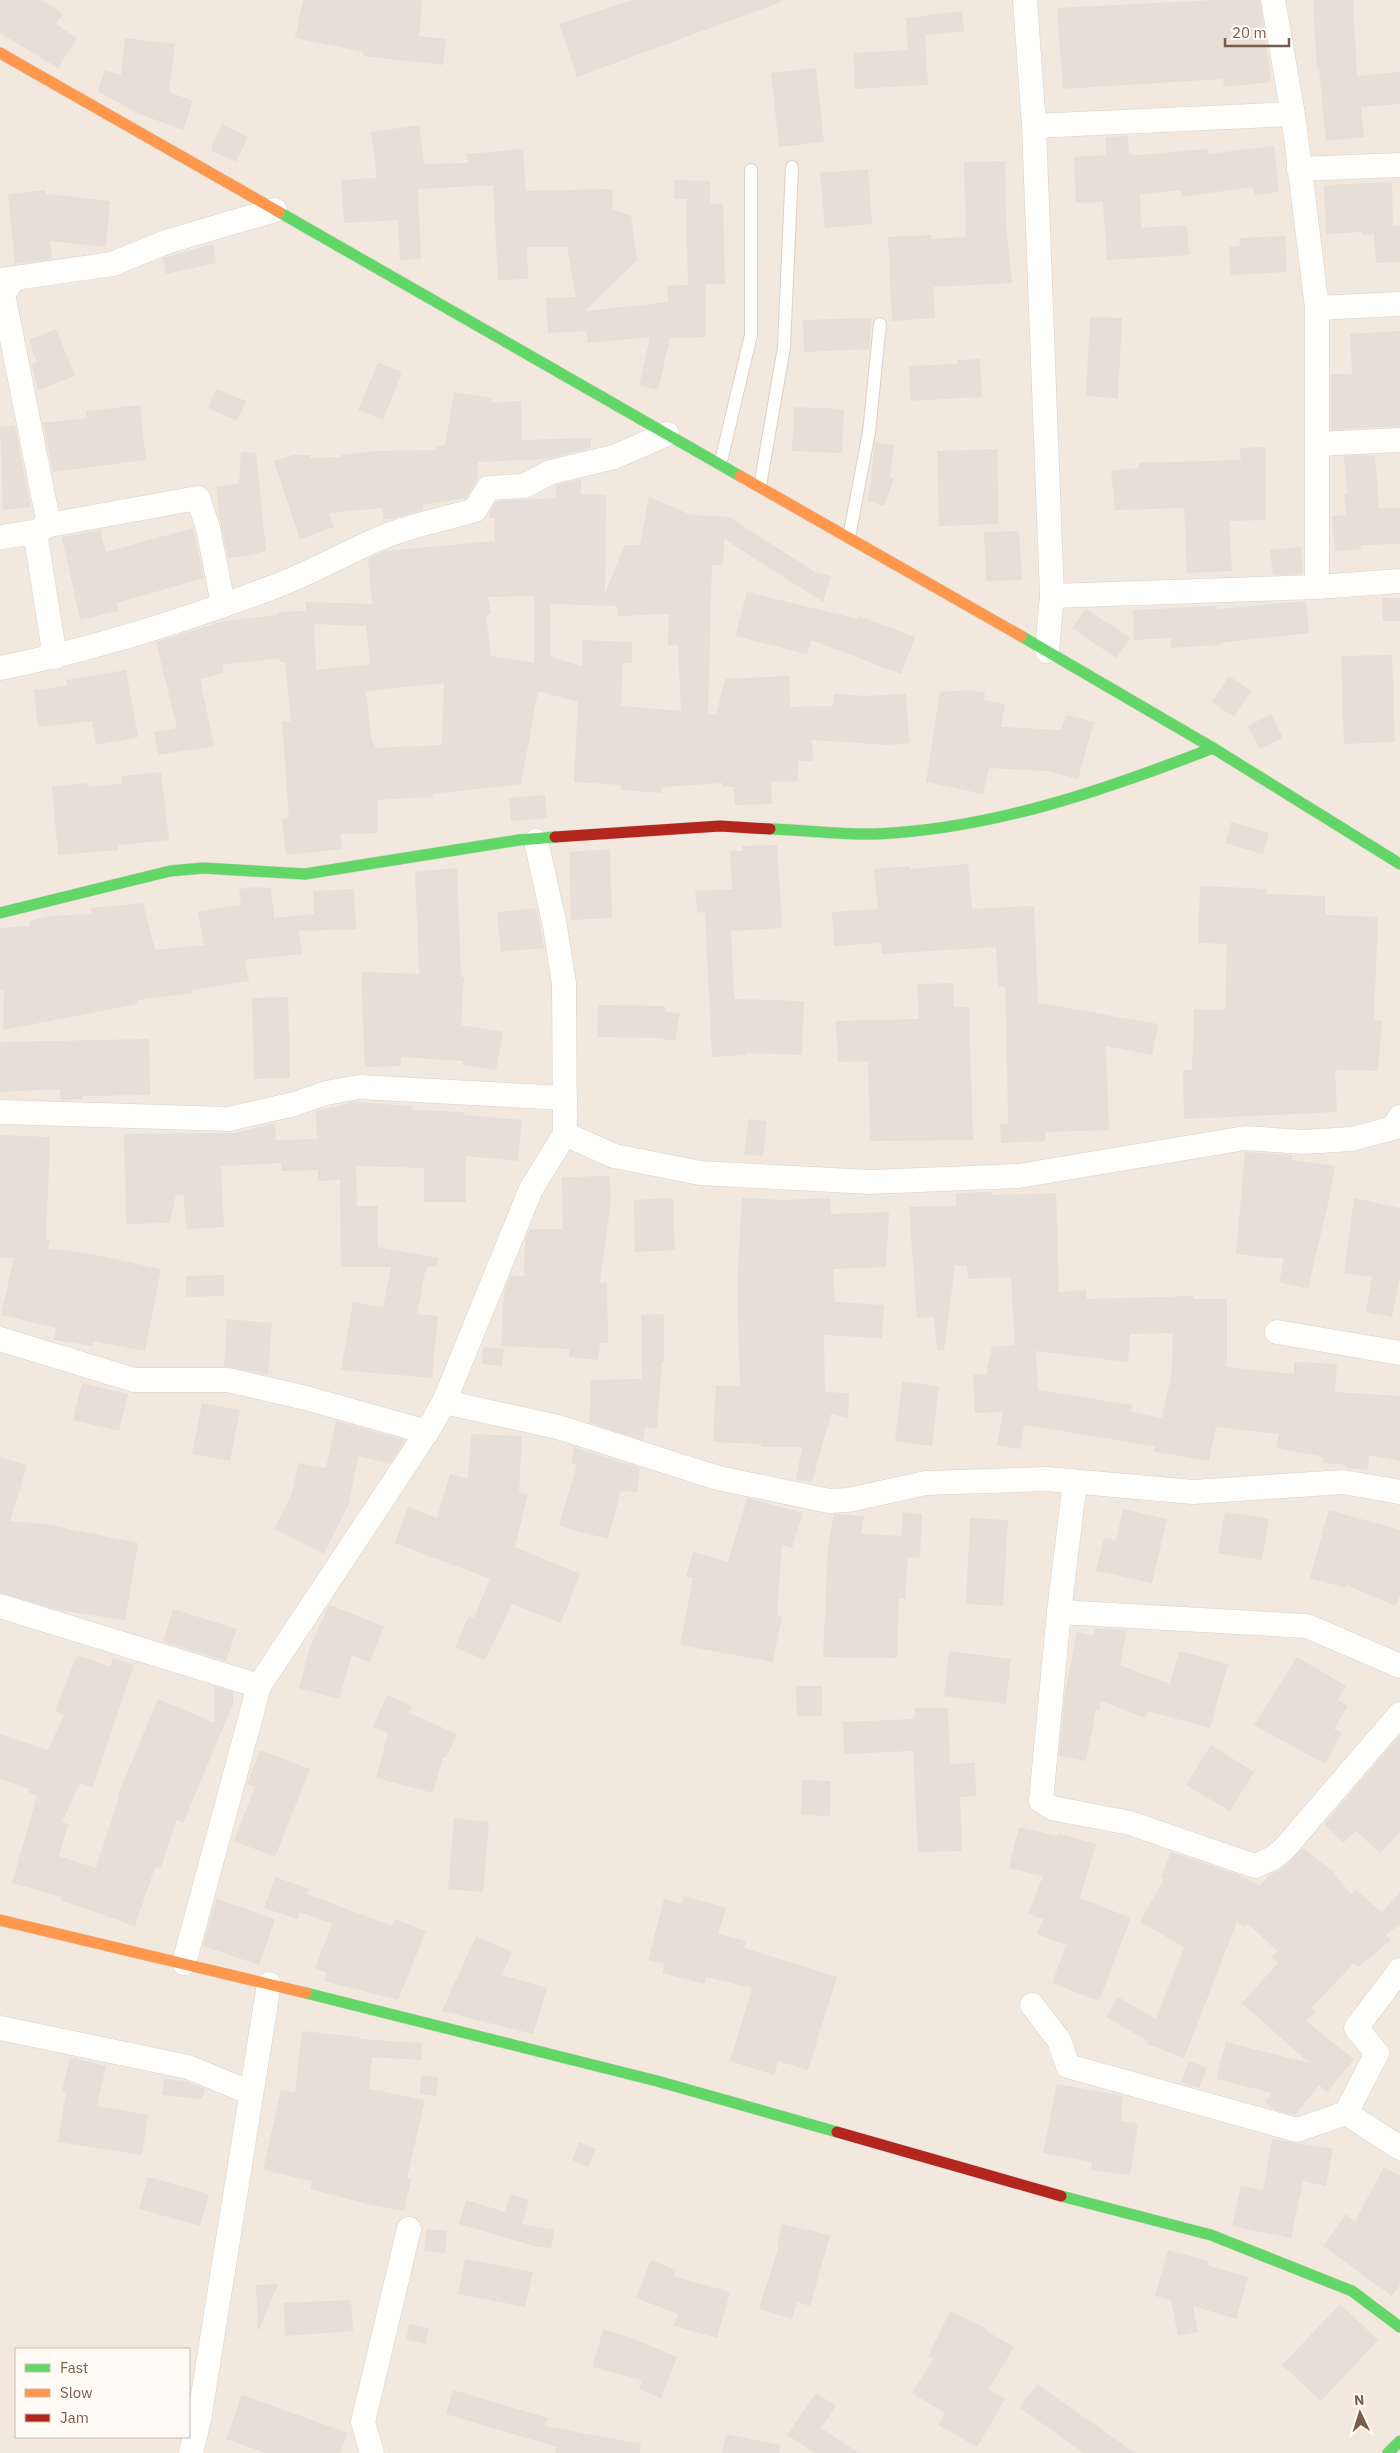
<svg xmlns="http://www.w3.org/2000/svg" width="1400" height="2453" viewBox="0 0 1400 2453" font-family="'IBM Plex Sans',sans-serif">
	<rect width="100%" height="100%" fill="#f9f5f0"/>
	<path fill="#f2e8de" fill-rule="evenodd" d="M0 0H1400V2453H0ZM16 2349H189V2437H16Z"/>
	<g fill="#e6ded7" fill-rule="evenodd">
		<path d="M0 0H42L63 14 56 24 77 38 58 68 0 33Z"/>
		<path d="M303 0H422L419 36 446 39 443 65 363 56 364 52 295 38Z"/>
		<path d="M632 0H781V2L577 77 559 24Z"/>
		<path d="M1215 0H1260L1271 82 1224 87 1223 79 1063 89 1057 8Z"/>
		<path d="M1313 0H1353L1357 76 1400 72V104L1361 107 1364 137 1326 141 1319 70 1317 71Z"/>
		<path d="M962 11 964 31 925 35 928 85 855 89 853 53 908 50 906 18Z"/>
		<path d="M125 38 175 44 169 92 193 101 183 130 137 113 98 91 105 70 121 75Z"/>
		<path d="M816 68 824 142 779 147 771 73Z"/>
		<path d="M222 124 248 137 236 162 212 151V144Z"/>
		<path d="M419 125 424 164 468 163 467 154 523 149 526 191 612 189 613 209 631 216 637 260 585 311 668 302 667 286 688 285 686 199H675L674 180 710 181V204H723L725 284H705L706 337 670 338 658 390 639 386 650 337 588 343 586 331 548 333 546 298 576 297 567 247H527L528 279 498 280 493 185 418 189 421 259 400 260 398 220 344 223 341 180 377 178 371 132Z"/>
		<path d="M1128 136 1129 154 1138 155 1208 149V154L1274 146 1279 192 1254 195 1253 187 1181 197V190L1140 194 1141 228 1187 225 1189 255 1107 260 1103 202 1076 203 1074 157 1106 155V137Z"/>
		<path d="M1005 161 1006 223 1012 283 933 287 935 318 892 321 888 237 931 235V239L966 237 964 162Z"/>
		<path d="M868 169 872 224 825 228 820 173Z"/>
		<path d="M1392 182 1393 226H1400V262L1376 263 1374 234 1362 235V232L1326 234 1324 185Z"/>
		<path d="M45 190 46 194 110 201 106 247 50 241 52 259 15 264 8 194Z"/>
		<path d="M1285 236 1287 272 1230 275 1229 247 1240 246 1239 238Z"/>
		<path d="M213 244 216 263 166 274 163 258Z"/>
		<path d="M1090 317 1122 318 1118 398 1086 396Z"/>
		<path d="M872 318 869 349 804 352 803 320Z"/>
		<path d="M56 329 75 376 38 390 31 364 37 362 29 340Z"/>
		<path d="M1400 331V426L1331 430V374H1352L1350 334Z"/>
		<path d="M980 359 982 397 910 401 909 366 957 364V360Z"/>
		<path d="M378 363 402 372 383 420 358 410Z"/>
		<path d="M216 389 246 401 237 421 208 408Z"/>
		<path d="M454 392 492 398 491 403 521 401 522 440 591 438V448L546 459 478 462 477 480 466 498 423 505V510L391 519H383V508L329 513 334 527 300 539 274 461 294 455H310V458L341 457V455L377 451 436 450V446L445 445Z"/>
		<path d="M140 405 146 460 53 472 43 423 87 418 86 411Z"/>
		<path d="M794 407 844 409 842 453 792 451Z"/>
		<path d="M15 426 31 507 3 510 0 427Z"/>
		<path d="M875 443 894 445 890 477 894 478 884 506 868 501Z"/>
		<path d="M1265 447 1266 520 1229 521 1232 571 1187 573 1184 508 1115 510 1111 471 1139 468V463L1241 460 1240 448Z"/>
		<path d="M997 449 999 524 939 526 937 451Z"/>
		<path d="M241 452 256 453 266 550 253 555 228 558 220 520 216 487 239 484Z"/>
		<path d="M1375 455 1379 508H1400V544L1361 545V549L1335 552 1332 516 1346 515 1344 494 1347 493 1344 456Z"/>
		<path d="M581 479V494L606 495 605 593 625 545H640L649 497 691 515 729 517 815 572 831 576 823 602 724 539 723 565H712L708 714 716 715 725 679 789 676 790 707 833 706 834 694 866 696 906 694 909 743 888 745 812 740 813 761H798V781L771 782 772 804 735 805 734 787H723V783L662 787 661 793 621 790V785L574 782 578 702 538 691 521 784 433 794V797L377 800 378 833 341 834 342 849 286 855 282 819 289 818 282 722 291 721 285 662H280V658L222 665 224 673 200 679 214 746 158 755 154 732 177 728 156 642 224 621 278 615V612L307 611 305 602 372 604 368 559 384 551 495 541 494 518H489V513L496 501 556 498V485ZM534 596V663L491 656 486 615 491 614 488 597ZM550 604 617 606 618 616 669 614 668 645H678L681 711 621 706 623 663H632V642L583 640 582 666 551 657ZM314 624 366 626 370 664 316 670ZM444 683 442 745 375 748V743H372L366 691Z"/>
		<path d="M193 528 204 578 117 603 119 611 80 620 62 537 100 530 106 552Z"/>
		<path d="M1019 531 1022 580 986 581 984 532Z"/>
		<path d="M1301 547 1303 574 1273 575 1270 550Z"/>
		<path d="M747 592 858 619 859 616 915 637 901 674 811 640 807 654 735 636Z"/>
		<path d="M1382 598H1400V621H1383Z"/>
		<path d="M1306 601 1309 633 1219 643V645L1171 648V638L1134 640 1133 610 1217 606V609Z"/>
		<path d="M1086 609 1131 638 1116 658 1072 628Z"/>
		<path d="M1392 655 1395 742 1344 744 1341 656Z"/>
		<path d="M126 670 138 737 96 745 92 721 38 727 34 690 67 686 66 680Z"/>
		<path d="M1229 676 1251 691 1234 717 1212 702Z"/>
		<path d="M969 690 985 693 984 700 1005 704 1001 727 1061 730 1066 715 1094 722 1078 779 1048 771 989 768 983 794 926 782 940 692Z"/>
		<path d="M1271 714 1283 738 1260 749 1248 726Z"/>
		<path d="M161 772 169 840 118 845V850L58 855 52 786 88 783V787L122 783V776Z"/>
		<path d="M545 795 547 818 511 821 509 798Z"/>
		<path d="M1231 822 1269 833 1263 854 1225 843Z"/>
		<path d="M777 845 782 928 731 931 734 999 804 1001 802 1055 746 1053V1055L712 1057 705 913 697 912 695 891 732 889 730 851H742V846Z"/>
		<path d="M610 849 612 918 571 920 569 852Z"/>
		<path d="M968 864 972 909 1034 906 1038 1003 1158 1024 1152 1055 1106 1046 1109 1130 1045 1132V1141L1001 1143 1000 1124H1008L1007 1059 1005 987H998L996 947 882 954 881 943 834 946 832 912 878 909 874 869 910 866V869Z"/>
		<path d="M457 868 461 977H464L461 1025 503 1032 496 1070 462 1065 463 1061 401 1057V1066L365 1067 361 972 419 974 415 872Z"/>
		<path d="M1200 886 1267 889 1266 894 1325 896V915L1378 917 1374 1020 1382 1021 1378 1071 1335 1070 1337 1112 1184 1119 1183 1070H1192L1194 1009 1225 1010 1227 944 1198 943Z"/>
		<path d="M255 887 271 888 274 918 314 914 313 891 354 889 356 929 299 931 302 954 245 960 249 981 192 990V993L137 1000 138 1004 3 1030 4 990 0 991V928L30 926V921L50 916 92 914 91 908 143 903 155 950 204 945 198 912 241 905 239 889Z"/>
		<path d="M537 908 544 948 501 952 497 912Z"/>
		<path d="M953 983 954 1007H969L973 1140 870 1141 868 1061 838 1062 836 1021 919 1019 917 984Z"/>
		<path d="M288 997 290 1078 254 1079 252 998Z"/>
		<path d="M598 1005 665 1006V1012L680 1014 675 1041 659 1038 597 1037Z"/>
		<path d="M149 1039 150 1095 83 1096V1099L64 1100H61L60 1089 0 1092V1042Z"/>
		<path d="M353 1102 412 1106 411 1110 464 1112V1115L522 1120 518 1161 466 1156V1202H424V1168L356 1166 357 1206H378V1247L438 1258 437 1266 426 1267 417 1314 438 1316 432 1378 341 1370 353 1302 383 1307 391 1267H341L340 1180 318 1181V1170L281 1171V1163L221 1166 224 1227 187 1229V1223H185L184 1195 176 1194 170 1223 126 1224 124 1134 235 1133 275 1123 276 1140 317 1139 316 1111Z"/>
		<path d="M749 1119 767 1121 763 1156 744 1154Z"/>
		<path d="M0 1135 50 1137 46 1239 50 1240 48 1248 106 1257 161 1269 145 1351 93 1341V1346L54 1340 56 1328 1 1315 14 1258 0 1257Z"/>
		<path d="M1245 1152 1292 1155V1160L1335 1166 1329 1199 1308 1289 1279 1282 1284 1259 1236 1254Z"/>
		<path d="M610 1176 611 1200 600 1283 607 1282 608 1343H600L598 1360 569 1357V1349L501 1346 504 1292 510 1276H524L525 1240 530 1229H563L562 1177Z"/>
		<path d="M992 1192V1195L1056 1193 1059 1292 1086 1290 1087 1299 1193 1296V1299H1227V1367L1294 1374V1362L1337 1364 1335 1392 1400 1396V1461L1369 1455 1368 1470 1345 1468V1465L1323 1463 1324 1457 1276 1448 1279 1434 1216 1427 1209 1461 1154 1451 1155 1446 1024 1425 1020 1449 997 1445 1003 1412 975 1413 973 1375 986 1374 992 1347 1015 1345 1011 1277 968 1279 967 1266 955 1265 944 1350H937L934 1317 917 1318 909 1207 956 1206V1193ZM1173 1333 1172 1371 1162 1418 1131 1412 1132 1405 1038 1390 1036 1351 1128 1362 1130 1334Z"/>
		<path d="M673 1198 675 1250 635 1252 634 1200Z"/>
		<path d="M742 1198 784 1200 830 1198 831 1214 889 1212 886 1267 833 1269 835 1302 884 1305 882 1338 824 1335 825 1392 849 1393 848 1418 831 1414 812 1482 796 1479 802 1447H761V1444L713 1442 716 1385 740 1386 737 1288Z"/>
		<path d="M1354 1198 1400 1208V1276L1392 1317 1366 1312 1372 1277 1344 1273Z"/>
		<path d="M224 1275V1296L186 1297V1276Z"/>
		<path d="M664 1314V1362H662L657 1428 645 1427 643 1440 589 1423 591 1380 642 1379 641 1315Z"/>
		<path d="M227 1319 272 1323 268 1375 224 1366Z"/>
		<path d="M483 1347 504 1349 502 1366 482 1364Z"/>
		<path d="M902 1382 939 1386 932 1446 895 1441Z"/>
		<path d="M82 1383 128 1394 119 1431 73 1420Z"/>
		<path d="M202 1403 240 1410 230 1461 192 1454Z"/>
		<path d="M336 1421 405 1440 390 1464 358 1456 349 1503 324 1554 274 1529 292 1494 298 1463 326 1468Z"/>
		<path d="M471 1434 522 1436 519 1492 528 1494 515 1547 580 1574 561 1623 512 1604 485 1660 455 1647 469 1616 474 1618 490 1579 395 1543 408 1507 437 1518 450 1474 468 1479Z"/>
		<path d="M574 1447 640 1468 637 1492 621 1491 608 1539 559 1526 577 1464 571 1463Z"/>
		<path d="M0 1457 27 1465 10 1521 50 1525 138 1543 125 1620 63 1611 0 1593Z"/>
		<path d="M747 1498 803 1513 792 1548 782 1545 777 1615 782 1616 773 1662 680 1645 693 1578 686 1576 693 1552 728 1562Z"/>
		<path d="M1123 1509 1167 1519 1152 1583 1096 1571 1104 1538 1116 1540Z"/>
		<path d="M1329 1510 1400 1530V1596L1395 1606 1347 1585 1346 1588 1310 1578Z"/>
		<path d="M903 1512 922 1514 920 1558 908 1557 905 1599 899 1598 897 1658 823 1657 828 1546 834 1514 864 1516 861 1534 901 1536Z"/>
		<path d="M1225 1512 1269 1519 1262 1560 1218 1553Z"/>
		<path d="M970 1518 1008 1520 1003 1606 966 1604Z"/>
		<path d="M329 1605 384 1626 370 1662 352 1655 339 1699 299 1688 309 1650Z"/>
		<path d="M173 1609 237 1629 226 1661 163 1642Z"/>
		<path d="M1095 1628 1127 1630 1120 1665 1170 1684 1179 1651 1228 1664 1210 1728 1148 1711 1145 1718 1101 1701 1099 1711 1096 1710 1086 1761 1059 1756 1065 1692 1077 1632 1094 1636Z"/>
		<path d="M949 1651 1011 1659 1006 1704 944 1696Z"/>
		<path d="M77 1655 110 1667 113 1658 134 1665 93 1787 80 1783 62 1822 68 1824 59 1856 96 1868 119 1798 117 1797 158 1699 215 1723 214 1686 233 1692V1704L183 1823 176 1820 161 1868 155 1867 135 1926 60 1900 62 1897 12 1883 37 1796 28 1792 29 1789 0 1779V1734L48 1750 64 1715 55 1711Z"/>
		<path d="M1297 1657 1346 1686 1338 1700 1348 1706 1334 1729 1342 1733 1325 1764 1254 1725Z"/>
		<path d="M796 1686H822V1716H797Z"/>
		<path d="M387 1695 412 1706 409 1713 457 1734 446 1758 443 1757 433 1793 376 1778 388 1733 373 1727Z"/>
		<path d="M915 1708H948L950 1764 975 1763 976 1796 960 1797 962 1851 918 1852 913 1751 844 1754 843 1722 915 1719Z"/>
		<path d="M1400 1735V1832L1380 1853 1356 1831 1343 1843 1324 1824Z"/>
		<path d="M1211 1745 1254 1772 1230 1811 1186 1785Z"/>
		<path d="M260 1750 310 1769 275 1857 234 1841 255 1787 247 1784Z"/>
		<path d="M802 1780 831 1781 830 1816 801 1815Z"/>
		<path d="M454 1818 489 1822 483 1892 448 1889Z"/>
		<path d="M1019 1827 1058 1836V1833L1096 1844 1080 1898 1131 1918 1099 2001 1052 1983 1066 1945 1037 1934 1043 1919 1028 1914 1043 1876 1009 1868Z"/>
		<path d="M1303 1848 1332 1871 1351 1894 1356 1890 1382 1912 1400 1892V1924L1386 1935 1391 1940 1358 1967 1354 1963 1311 2008 1315 2011 1306 2021 1354 2059 1327 2092 1319 2085 1295 2115 1275 2110 1265 2102 1272 2093 1216 2079 1226 2042 1309 2063 1242 2003 1278 1963 1272 1957 1277 1951 1248 1924 1245 1927 1237 1922 1184 2058 1147 2044 1148 2041 1106 2017 1118 1997 1156 2019 1184 1947 1140 1922 1164 1879 1161 1878 1171 1852 1239 1875 1260 1886 1269 1875 1282 1869Z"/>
		<path d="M275 1877 309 1889 307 1894 392 1926 395 1919 426 1931 398 2000 324 1981 327 1973 315 1968 332 1924 300 1912 297 1919 264 1908Z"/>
		<path d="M684 1896 726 1908 718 1934 746 1941 744 1948 837 1977 808 2070 778 2061 774 2075 730 2061 752 1988 706 1977 704 1984 662 1973 665 1964 648 1960 664 1899 682 1904Z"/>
		<path d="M216 1899 275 1919 259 1965 203 1946Z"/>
		<path d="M476 1936 512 1952 502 1975 547 1988 533 2034 442 2011Z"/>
		<path d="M302 2031 360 2037V2039L422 2043 421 2060 372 2057 369 2089 425 2100 407 2178 411 2179 404 2211 375 2206 310 2189 312 2181 263 2170 281 2090 295 2093Z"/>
		<path d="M70 2057 106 2066 97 2106 148 2115 142 2155 58 2142 66 2092 62 2091Z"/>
		<path d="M1189 2061 1207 2068 1199 2088 1181 2082Z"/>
		<path d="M421 2076 438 2077 436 2096 420 2094Z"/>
		<path d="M164 2079 185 2081 205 2089 202 2099 162 2095Z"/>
		<path d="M1057 2084 1123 2096 1121 2121 1138 2124 1130 2175 1091 2170 1092 2162 1043 2153Z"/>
		<path d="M1272 2139 1333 2149 1326 2186 1303 2181 1291 2238 1232 2226 1241 2186 1263 2190Z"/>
		<path d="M579 2142 596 2149 588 2167 572 2160Z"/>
		<path d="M1384 2167 1400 2176V2285L1392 2296 1323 2246 1346 2214 1355 2221Z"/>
		<path d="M148 2177 209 2194 200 2226 139 2209Z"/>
		<path d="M510 2194 529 2200 522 2224 554 2230 551 2248 538 2247 459 2224 466 2200 505 2212Z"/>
		<path d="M782 2224 830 2235 810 2306 797 2302 792 2319 759 2309 779 2246 777 2245Z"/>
		<path d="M426 2229 447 2231 445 2253 424 2251Z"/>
		<path d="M1168 2250 1208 2261 1207 2265 1248 2277 1236 2319 1193 2306 1198 2332 1178 2336 1171 2300 1155 2296Z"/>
		<path d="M465 2259 533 2272 525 2307 458 2294Z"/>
		<path d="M651 2260 676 2270 673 2276 730 2292 717 2338 674 2326 678 2314 636 2298Z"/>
		<path d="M278 2284 258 2332 256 2285Z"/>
		<path d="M351 2300 353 2331 285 2336 284 2303Z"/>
		<path d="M1340 2304 1378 2340 1321 2401 1282 2365Z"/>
		<path d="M950 2311 986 2328 985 2330 1014 2347 989 2389 1005 2399 977 2447 938 2425 945 2413 912 2393 933 2359 928 2357Z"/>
		<path d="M409 2324 429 2328 426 2344 406 2340Z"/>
		<path d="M603 2330 627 2336 677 2357 661 2398 639 2389 642 2380 592 2367Z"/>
		<path d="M1037 2384 1135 2453H1084L1020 2408Z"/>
		<path d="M453 2390 548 2418 545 2426 641 2444 640 2453H555L557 2447 446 2414Z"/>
		<path d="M816 2393 836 2406 821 2428 859 2453H815L787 2435Z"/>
		<path d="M242 2395 348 2433 340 2453H266L226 2439Z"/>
		<path d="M726 2434 780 2445 779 2453H722Z"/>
	</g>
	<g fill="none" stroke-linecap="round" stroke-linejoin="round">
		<defs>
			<g id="lane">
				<path d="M722 457 751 335V170"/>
				<path d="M760 486 784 347 792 167"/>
				<path d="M849 537 869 432 880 324"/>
			</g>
			<g id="street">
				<path d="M1025 0 1034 126 1052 596 1047 651"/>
				<path d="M1273 0 1293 114 1317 308V587"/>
				<path d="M1034 126 1293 114"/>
				<path d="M1299 169 1400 165"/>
				<path d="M14 279 3 294 49 525"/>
				<path d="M0 280 112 264 169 241 275 210"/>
				<path d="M1317 308 1400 304"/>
				<path d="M1317 444 1400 440"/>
				<path d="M35 532 55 657"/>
				<path d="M0 537 35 532 49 525 198 498 208 528 223 604"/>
				<path d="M1052 596 1317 587 1400 581"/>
				<path d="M0 668C95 649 186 620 276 586 313 572 347 552 383 537 412 525 445 519 475 510L488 488 524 486 551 472 614 457 667 434"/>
				<path d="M0 1112 229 1119 294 1104 326 1093 359 1087 565 1098"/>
				<path d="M565 1134 614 1156 700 1173 870 1182 1019 1176 1245 1138 1303 1142 1352 1139 1393 1128 1400 1117"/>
				<path d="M1277 1332 1400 1353"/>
				<path d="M0 1339 134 1380H228L306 1398 427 1432"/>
				<path d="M444 1402 558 1427 718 1478 829 1501 848 1500 926 1483 1047 1479 1193 1492 1343 1482 1400 1492"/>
				<path d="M1075 1482 1059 1612 1307 1626 1400 1666"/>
				<path d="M0 1606 259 1686"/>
				<path d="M1059 1612 1041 1801 1052 1808 1130 1823 1255 1866 1273 1858 1284 1849 1400 1714"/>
				<path d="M184 1963 259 1686 427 1432 444 1402 531 1189 565 1134 564 984 555 926 536 841"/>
				<path d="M1400 1970 1356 2028 1377 2053 1346 2113 1400 2148"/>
				<path d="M1032 2005 1059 2040 1068 2066 1297 2130 1346 2113"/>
				<path d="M0 2028 188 2067 251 2093"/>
				<path d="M191 2453 199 2420 269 1984"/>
				<path d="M372 2453 363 2422 409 2229"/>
			</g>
			<g id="fast">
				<path d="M279 212 740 476"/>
				<path d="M1021 636 1213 748 1400 864"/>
				<path d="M770 829C805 830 842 835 876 834 993 829 1105 790 1213 748"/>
				<path d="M0 913 170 871 203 868 305 874 519 840 555 837"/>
				<path d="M306 1993 657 2081 837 2132"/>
				<path d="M1061 2196 1211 2235 1352 2291 1400 2327"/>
				<path d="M1388 2453 1400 2441"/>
			</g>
			<g id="slow">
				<path d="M0 53 279 212"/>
				<path d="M740 476 1021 636"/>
				<path d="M0 1920 306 1993"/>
			</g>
			<g id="jam">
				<path d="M555 837 720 826 770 829"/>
				<path d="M837 2132 1061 2196"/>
			</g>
		</defs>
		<use href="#lane" stroke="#d7d1cb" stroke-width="14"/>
		<use href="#street" stroke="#d7d1cb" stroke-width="25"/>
		<use href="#fast" stroke="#d9d2cb" stroke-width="12"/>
		<use href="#slow" stroke="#d9d2cb" stroke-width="12"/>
		<use href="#jam" stroke="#d9d2cb" stroke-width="12"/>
		<use href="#lane" stroke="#fefefd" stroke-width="12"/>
		<use href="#street" stroke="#fefefd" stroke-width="24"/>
		<use href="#fast" stroke="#63d668" stroke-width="11"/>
		<use href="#slow" stroke="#ff974d" stroke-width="11"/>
		<use href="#jam" stroke="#b3261e" stroke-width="11"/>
	</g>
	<rect x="15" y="2348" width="175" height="90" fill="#fffaf3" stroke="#cabbb1"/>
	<rect x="25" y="2364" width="25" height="8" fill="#63d668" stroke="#cabbb1"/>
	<text x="60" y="2373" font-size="15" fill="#7a5c4d">Fast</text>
	<rect x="25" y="2389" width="25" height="8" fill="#ff974d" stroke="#cabbb1"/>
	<text x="60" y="2398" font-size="15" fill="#7a5c4d">Slow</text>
	<rect x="25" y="2414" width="25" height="8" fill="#b3261e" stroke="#cabbb1"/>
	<text x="60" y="2423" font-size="15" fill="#7a5c4d">Jam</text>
	<g transform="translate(1360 2413) rotate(356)" stroke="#fffaf3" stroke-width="4" paint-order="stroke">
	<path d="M0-4L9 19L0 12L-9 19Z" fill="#7a5c4d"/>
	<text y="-8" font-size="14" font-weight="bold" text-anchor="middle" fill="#7a5c4d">N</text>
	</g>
	<path d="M1225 38v8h64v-8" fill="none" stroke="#7a5c4d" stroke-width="2.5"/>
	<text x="1232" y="38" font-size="15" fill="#7a5c4d" stroke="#fffaf3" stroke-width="4" paint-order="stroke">20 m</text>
</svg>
